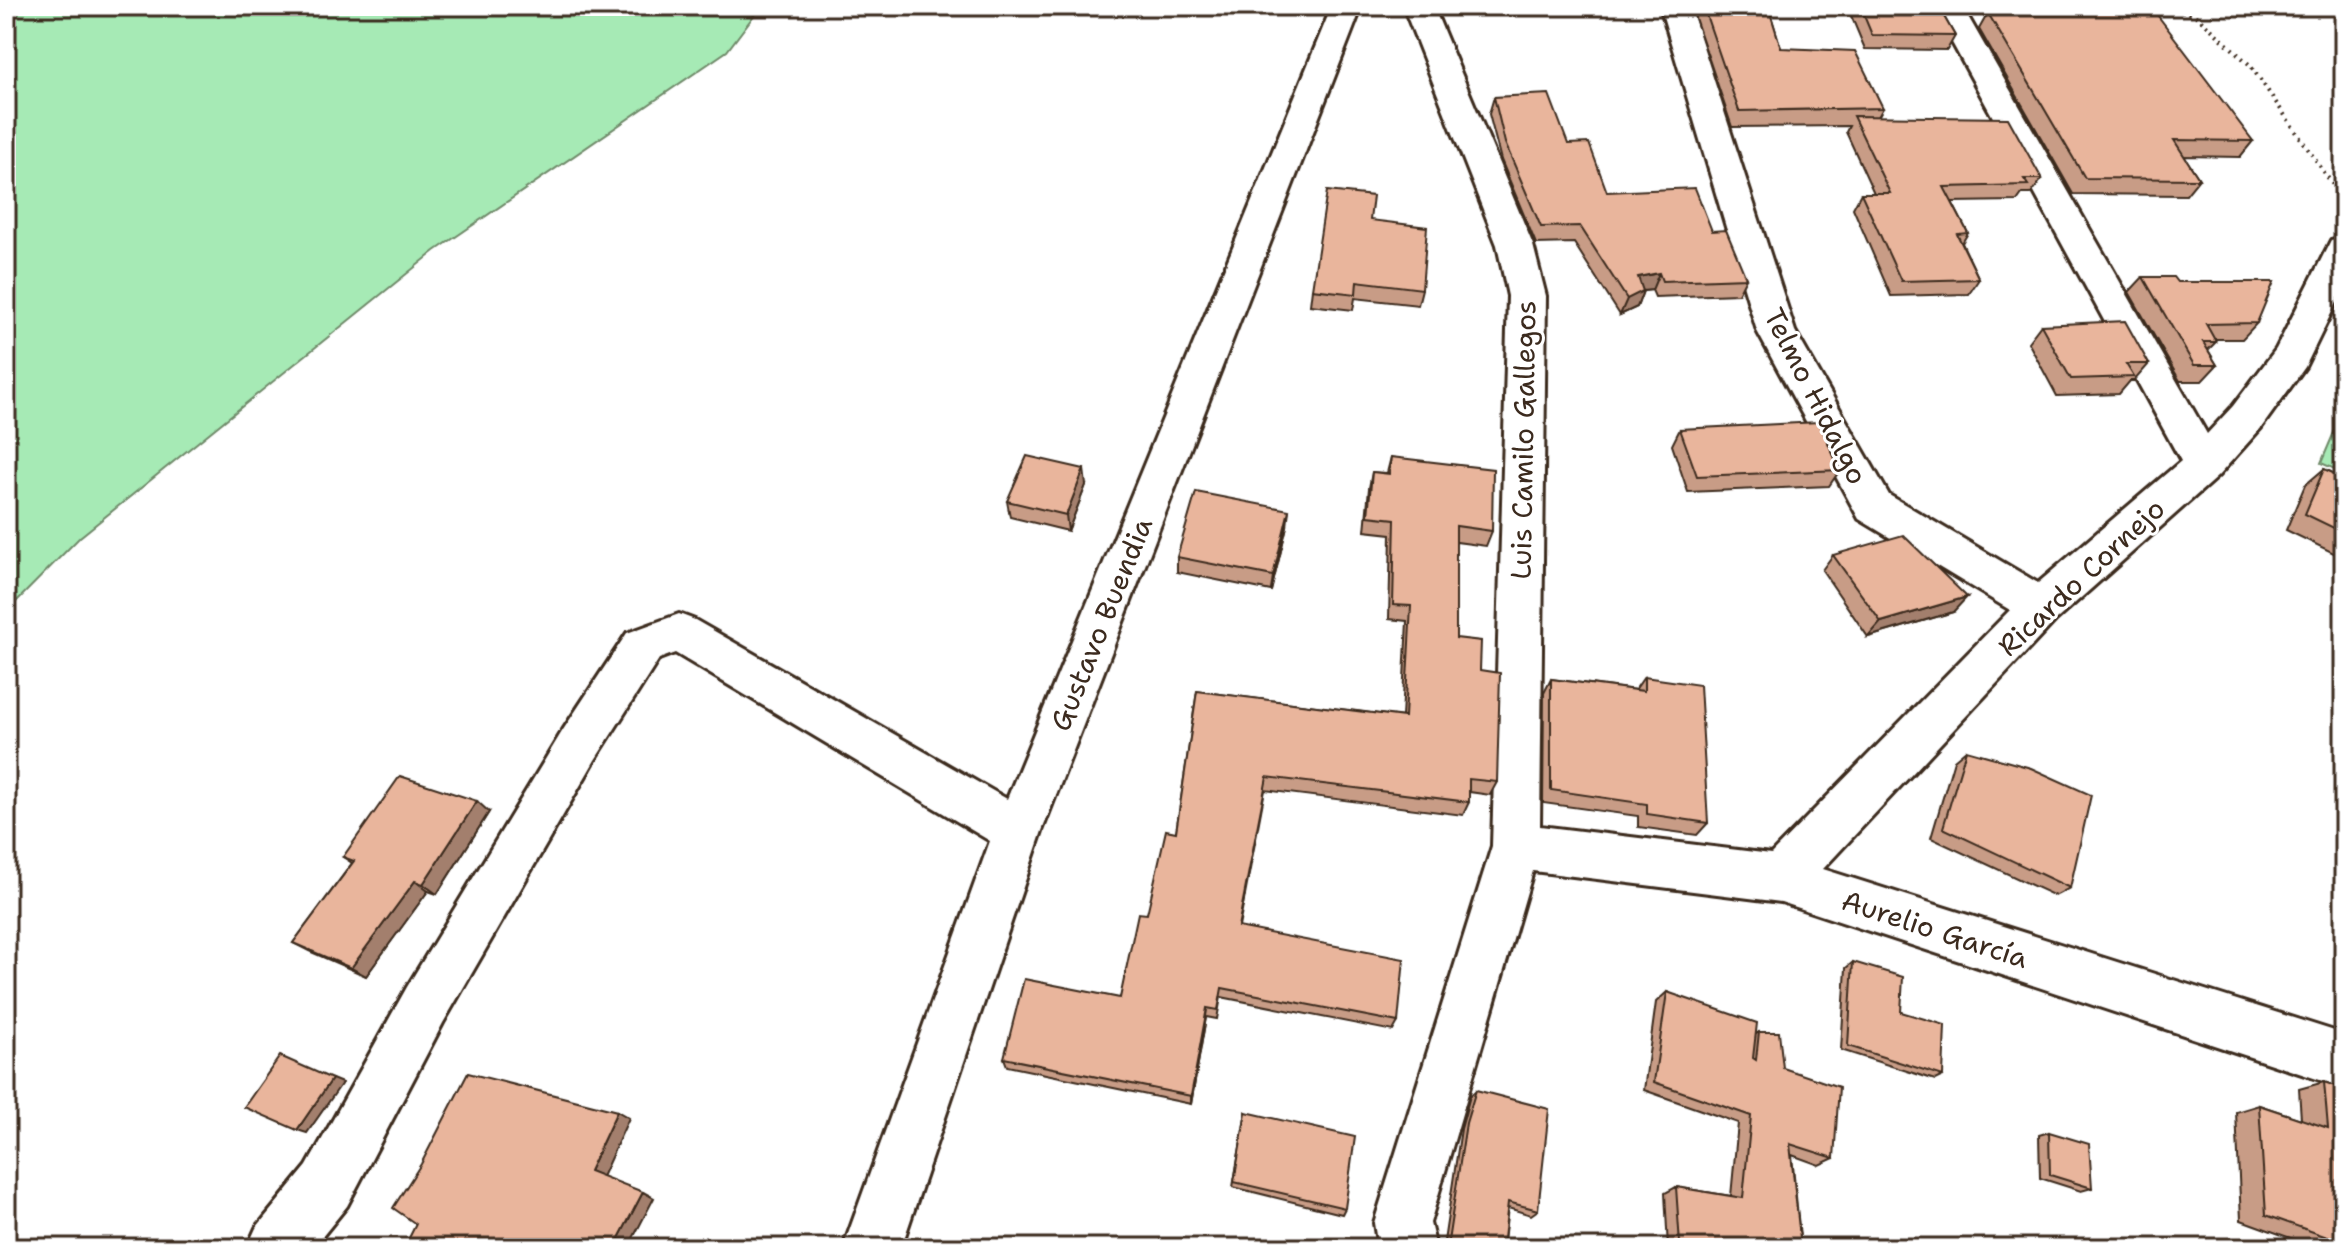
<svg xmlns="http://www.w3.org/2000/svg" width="2350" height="1254" viewBox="0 0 2350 1254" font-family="'Shantell Sans',sans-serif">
	<rect width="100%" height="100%" fill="#fff"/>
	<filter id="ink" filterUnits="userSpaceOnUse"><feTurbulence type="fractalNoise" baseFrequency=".0125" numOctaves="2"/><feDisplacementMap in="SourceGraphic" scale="16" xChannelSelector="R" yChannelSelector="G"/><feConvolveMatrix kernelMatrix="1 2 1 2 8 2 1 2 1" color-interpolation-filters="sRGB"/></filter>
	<g filter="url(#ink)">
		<g fill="#a6eab5" stroke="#708a6a" stroke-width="2">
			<path d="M6 6H761L727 51 435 251 80 537 6 612Z"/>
			<path d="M2344 409V473L2321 463Z"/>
		</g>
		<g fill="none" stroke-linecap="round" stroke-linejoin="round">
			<defs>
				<g id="minor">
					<path d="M1332 6H1362L1042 831 901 1248H843L990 841 675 653 659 659 595 760 443 1023 347 1206 313 1248H247L256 1228 307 1166 407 987 563 730 627 633 679 614 695 620 1007 799Z"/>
					<path d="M1403 6H1433L1533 245 1546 296 1540 826 1771 854 2010 610 1859 519 1757 331 1660 6H1690L1795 331 1889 495 2038 583 2181 461 1932 6H1962L2207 434 2233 406 2276 349 2331 240 2344 237V287L2305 367 2261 428 2218 476 2056 620 1823 869 2344 1034V1088L1781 902 1533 871 1430 1223 1436 1248H1378L1374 1223 1492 846 1508 296 1497 245Z"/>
				</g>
			</defs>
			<use href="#minor" stroke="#3b2a1e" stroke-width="6"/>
			<path stroke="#3b2a1e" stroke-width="4" stroke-dasharray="2 5" stroke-linecap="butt" d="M2169 6 2198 17 2250 65 2344 201"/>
			<use href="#minor" fill="#fff" fill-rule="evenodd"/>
		</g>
		<g fill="#c89c86" stroke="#3b2a1e" stroke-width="2">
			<path d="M1691 6H1768L1781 48 1883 108 1878 117 2042 179 2031 194H2022L2017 201 1952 202 1968 233 1962 243 1979 279 1969 294 1891 296 1853 208 1861 193H1874L1846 132 1849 126 1732 127Z"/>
			<path d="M1847 6H1938L1955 36 1947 50 1865 49Z"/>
			<path d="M1988 13 2253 141 2240 157 2184 156 2199 179 2186 195 2073 194 1979 29Z"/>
			<path d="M1494 97 1568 144 1607 192 1712 231 1746 278 1738 294 1655 297 1652 290 1643 291 1637 307 1620 315 1574 243 1536 244 1501 160 1489 114Z"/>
			<path d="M1370 220 1422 289 1418 305 1355 298 1353 310 1310 305 1312 289Z"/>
			<path d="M2143 277 2177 282 2257 323 2242 339H2215L2216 342 2208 350 2217 365 2202 381H2180L2129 292Z"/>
			<path d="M2041 325 2149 364 2134 381H2130L2119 394 2057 396 2028 342Z"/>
			<path d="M1680 429 1840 470 1829 486 1688 492 1672 445Z"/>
			<path d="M1391 457 1492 531 1486 546 1456 542V638L1480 670 1497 782 1490 795 1469 792V802L1463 815 1265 790 1239 927 1398 1022 1393 1031 1221 997 1217 1019 1206 1017 1191 1104 1007 1066 1004 1058 1120 998 1147 914 1176 832 1197 691 1402 717 1407 621 1389 619 1391 534 1365 531 1369 488 1372 472 1387 473Z"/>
			<path d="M2324 469 2344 478V558L2286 530 2305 485Z"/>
			<path d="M1086 485 1068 531 1010 517 1007 501Z"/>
			<path d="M1287 526 1271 591 1177 572V557Z"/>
			<path d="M1833 555 1953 612 1868 637 1822 570Z"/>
			<path d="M1644 677 1708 823 1697 835 1638 827V816L1543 803 1544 693 1551 679 1635 690Z"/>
			<path d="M1966 750 2070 888 2055 896 1931 838 1954 760Z"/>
			<path d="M489 812 437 894 428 891 366 976 309 951 293 943 352 863 343 857Z"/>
			<path d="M1853 962 1901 1012 1943 1076 1935 1080 1841 1050 1846 968Z"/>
			<path d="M1667 992 1756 1034 1759 1032 1783 1068 1834 1158 1819 1165 1792 1155 1801 1248H1668L1665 1193 1676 1187 1731 1196 1738 1123 1644 1090 1656 1002Z"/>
			<path d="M2324 1082 2344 1089V1248H2318L2241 1220 2236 1112 2259 1105 2301 1119 2299 1089Z"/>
			<path d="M1476 1090 1538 1210 1531 1215 1508 1208 1503 1248H1443L1461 1129 1470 1096Z"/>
			<path d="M1246 1112 1345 1208 1342 1214 1233 1187Z"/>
			<path d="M2049 1132 2092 1188 2081 1191 2040 1178 2039 1135Z"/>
		</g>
		<g fill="#a37f6d" stroke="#3b2a1e" stroke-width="2">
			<path d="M1659 273 1652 290 1643 291 1637 307 1620 315 1627 299 1638 277Z"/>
			<path d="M1084 469 1086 485 1068 531 1066 515Z"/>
			<path d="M1289 510 1287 526 1271 591 1273 576Z"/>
			<path d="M1967 597 1953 612 1868 637 1881 622Z"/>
			<path d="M477 801 489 812 437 894 423 884Z"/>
			<path d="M415 881 428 891 366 976 351 968Z"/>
			<path d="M1207 1008 1206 1017 1191 1104V1096Z"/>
			<path d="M332 1079 342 1083 307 1133 297 1130Z"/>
			<path d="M617 1111 629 1118 602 1177 589 1171Z"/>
			<path d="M643 1192 654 1198 630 1244 618 1240Z"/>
		</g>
		<g fill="#e9b59c" stroke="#3b2a1e" stroke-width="2">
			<path d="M1703 6H1768L1781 48 1855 51 1883 108 1739 111Z"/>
			<path d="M1860 6H1938L1955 36 1872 35Z"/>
			<path d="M2138 10 2140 13 2155 12 2253 141 2174 140 2199 179 2085 178 1988 13Z"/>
			<path d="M1549 94 1568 144 1589 143 1607 192 1695 188 1712 231 1726 230 1746 278 1662 281 1659 273 1638 277 1643 291 1627 299 1580 226 1541 227 1505 143 1494 97Z"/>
			<path d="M1853 116 2008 118 2042 179H2024L2028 185 1944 187 1968 233 1957 234 1979 279 1901 281 1861 193H1890Z"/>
			<path d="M1327 191 1373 196 1370 220 1427 227 1422 289 1357 281 1356 294 1312 289Z"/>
			<path d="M2143 277H2173L2177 282H2274L2257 323 2206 324 2216 342H2203L2217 365H2194Z"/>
			<path d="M2125 321 2149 364H2126L2134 377 2071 379 2041 325Z"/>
			<path d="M1819 422 1840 470 1697 476 1680 429Z"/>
			<path d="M1027 456 1084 469 1066 515 1007 501Z"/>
			<path d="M1391 457 1493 469 1492 531 1456 526V638L1481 641 1480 670 1500 673 1497 782 1469 779V802L1267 777 1238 927 1404 959 1398 1022 1222 988 1218 1010 1207 1008 1191 1096 1004 1058 1024 979 1120 998 1138 913 1147 914 1166 830 1176 832 1197 691 1405 717 1411 606 1393 605 1395 519 1368 516 1372 472 1389 474Z"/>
			<path d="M2324 469 2344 478V533L2305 514Z"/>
			<path d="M1196 492 1289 510 1273 576 1177 557Z"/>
			<path d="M1903 535 1967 597 1881 622 1833 555Z"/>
			<path d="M1644 677 1700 685 1708 823 1647 814V804L1551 790V679L1644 691Z"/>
			<path d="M1966 750 2031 768 2091 795 2070 888 1943 828Z"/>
			<path d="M400 776 477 801 423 884 415 881 351 968 293 943 354 861 343 857Z"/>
			<path d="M1853 962 1903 977 1901 1012 1945 1025 1943 1076 1848 1046Z"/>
			<path d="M1667 992 1757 1023 1753 1058 1756 1060 1759 1032H1779L1783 1068 1839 1087 1834 1158 1790 1144 1801 1248H1707L1680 1244 1676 1187 1743 1198 1751 1116 1654 1082Z"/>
			<path d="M280 1056 332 1079 297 1130 244 1107Z"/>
			<path d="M468 1073 617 1111 589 1171 643 1192 618 1240 656 1248H404L416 1224 393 1208 421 1164Z"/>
			<path d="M2324 1082 2344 1089V1243L2266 1215 2259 1105 2328 1128Z"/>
			<path d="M1476 1090 1549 1109 1538 1210 1508 1202 1503 1248H1447L1466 1123Z"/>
			<path d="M1246 1112 1355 1137 1345 1208 1234 1182Z"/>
			<path d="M2049 1132 2089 1144 2092 1188 2050 1175Z"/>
		</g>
	</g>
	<g text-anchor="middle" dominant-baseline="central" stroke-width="6" stroke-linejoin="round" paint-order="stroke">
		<g font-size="28" fill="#3b2a1e" stroke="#fff">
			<text transform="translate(1816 396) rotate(63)">Telmo Hidalgo</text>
			<text transform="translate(1523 440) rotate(-89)">Luis Camilo Gallegos</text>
			<text transform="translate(2081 577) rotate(-43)">Ricardo Cornejo</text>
			<text transform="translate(1101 624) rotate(-68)">Gustavo Buendia</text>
			<text transform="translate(1935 929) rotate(18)">Aurelio García</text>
		</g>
	</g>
	<rect width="2350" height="1254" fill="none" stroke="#fff" stroke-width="32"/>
	<rect x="16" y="16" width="2318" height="1222" fill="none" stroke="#3b2a1e" stroke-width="3" filter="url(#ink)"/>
</svg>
